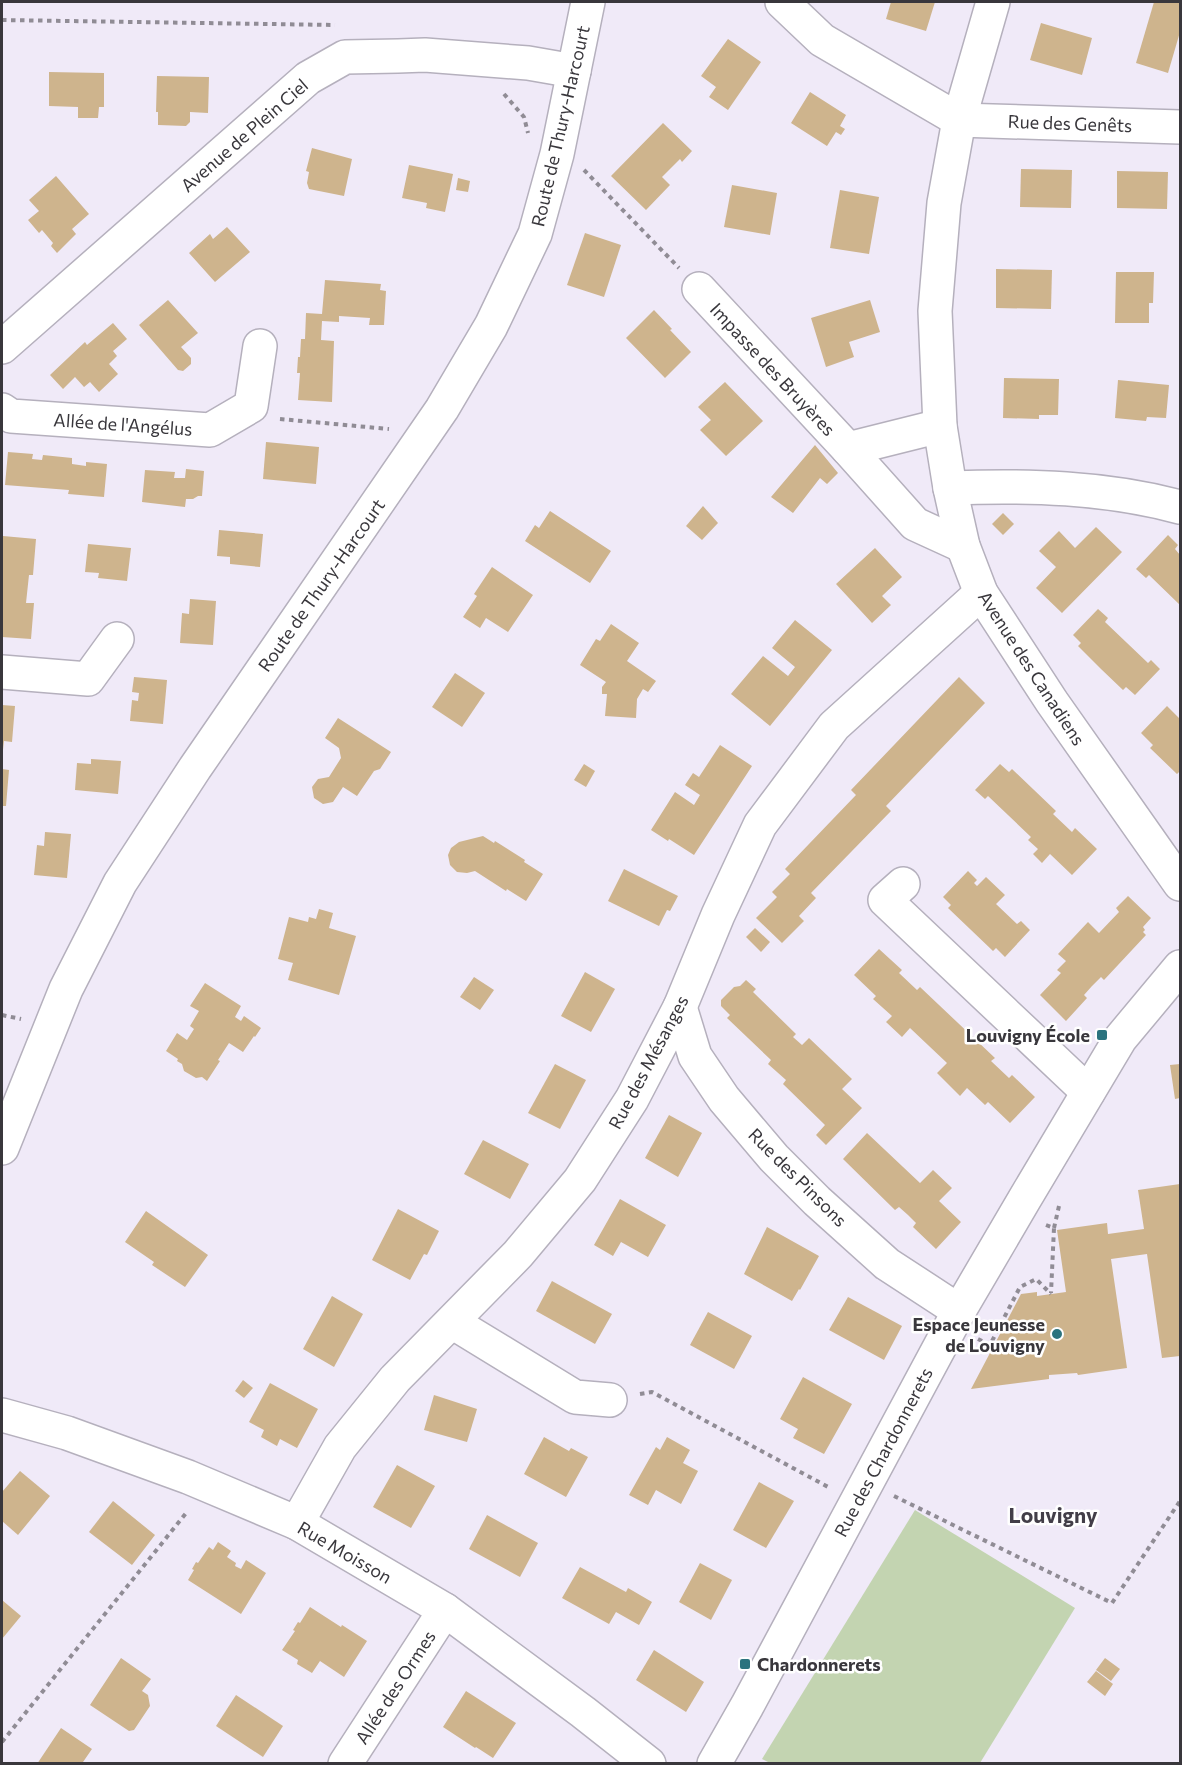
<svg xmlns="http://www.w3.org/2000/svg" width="1182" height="1765" viewBox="0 0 1182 1765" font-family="Commissioner,sans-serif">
	<rect width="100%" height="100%" fill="#f0eaf8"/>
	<path fill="#c3d4b1" d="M915 1510 1075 1608 980 1763H770L762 1759Z"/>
	<g fill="#ceb48d">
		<path d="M891 2H935L926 31 886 19Z"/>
		<path d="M1154 2H1180V32L1168 73 1136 63Z"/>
		<path d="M1041 23 1092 38 1082 75 1030 60Z"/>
		<path d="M728 39 761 62 728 110 709 97 716 87 701 76Z"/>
		<path d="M49 72 104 73V107H99L98 118H78V107L49 106Z"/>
		<path d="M157 76 209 77 208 113 190 112V122L186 126 158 125V112H156Z"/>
		<path d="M810 92 846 115 840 126 845 129 841 135 836 132 827 146 791 123Z"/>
		<path d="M663 123 692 151 682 162 680 159 662 177 670 185 646 210 611 176Z"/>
		<path d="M312 148 352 159 344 196 309 189 307 183 309 172 306 171Z"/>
		<path d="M409 165 453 174 445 212 426 208 427 203 402 198Z"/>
		<path d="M1021 169 1072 170 1071 208 1020 207Z"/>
		<path d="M1117 171 1168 172 1167 209 1117 208Z"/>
		<path d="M56 176 89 214 72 229 76 234 57 253 51 246 53 243 42 230 39 233 28 220 39 211 29 200Z"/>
		<path d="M458 178 470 181 468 192 456 190Z"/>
		<path d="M732 185 777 193 770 235 724 227Z"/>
		<path d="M840 190 879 197 869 254 830 248Z"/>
		<path d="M227 227 250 252 215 282 189 253 210 234 213 239Z"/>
		<path d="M585 233 621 245 604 297 567 285Z"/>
		<path d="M996 269 1052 270 1051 309 996 308Z"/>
		<path d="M1116 272H1154L1153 303H1149V323H1115Z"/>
		<path d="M325 280 381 284 380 290 386 291 384 325H369L370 318 339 316V322L322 321 321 340 334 341 332 402 298 400 300 373H297L298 357H300L301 339H305L306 313 322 314Z"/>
		<path d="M168 300 198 333 181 347 191 358V364L183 371 178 370 139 325Z"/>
		<path d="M870 300 880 332 849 342 854 357 826 367 811 318Z"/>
		<path d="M654 310 672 329 670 330 691 352 665 378 626 338Z"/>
		<path d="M113 323 127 339 113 351 117 356 109 364 118 374 99 392 90 382 84 387 75 377 63 389 50 375 85 342 87 345Z"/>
		<path d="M1004 378 1059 379 1058 415H1039V419L1003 418Z"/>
		<path d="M1118 380 1169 385 1166 418 1147 417 1146 421 1115 418Z"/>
		<path d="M725 382 763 421 726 456 700 430 711 420 698 407Z"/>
		<path d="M266 442 319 447 316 484 263 479Z"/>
		<path d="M815 445 838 473 827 484 820 478 793 513 771 497Z"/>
		<path d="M8 452 33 454 32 459 42 460 43 455 72 458V464L86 466V462L107 464 104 497 68 494 69 490 5 485Z"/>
		<path d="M186 469 204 471 202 496H198L193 499H186L185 507 142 502 145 470 175 472 174 478H185Z"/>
		<path d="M703 506 718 523 702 540 686 526Z"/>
		<path d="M550 511 611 551 590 583 525 541 535 525 539 528Z"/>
		<path d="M1003 513 1014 524 1003 535 992 524Z"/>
		<path d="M1096 527 1122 552 1062 613 1036 588 1056 567 1039 551 1059 531 1075 548Z"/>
		<path d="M219 530 263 534 260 567 230 564V557L217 556Z"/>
		<path d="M1168 535 1178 545 1175 549 1180 555V605L1149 575 1146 578 1136 569Z"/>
		<path d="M3 536 36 539 33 575H29L26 603H34L31 639 2 637Z"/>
		<path d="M88 544 131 548 127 581 98 578 99 573 85 572Z"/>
		<path d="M875 548 902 577 882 596 891 605 872 623 836 584Z"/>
		<path d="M492 567 533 595 508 632 486 618 480 628 463 617 477 596 474 594Z"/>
		<path d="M190 599 216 601 213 645 180 643 182 613 189 614Z"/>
		<path d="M1098 609 1108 618 1105 622 1148 663 1151 660 1160 669 1135 695 1126 687 1123 690 1101 669 1078 646 1081 643 1073 635Z"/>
		<path d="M795 620 832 650 770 726 731 694 763 656 788 676 795 667 772 648Z"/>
		<path d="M611 624 639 643 627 661 656 681 648 692 643 689 637 699 636 718 605 716 607 694H602V687L606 682 580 665 596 639 600 641Z"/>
		<path d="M455 673 485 693 462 727 432 707Z"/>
		<path d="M134 677 167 680 163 724 130 721 132 700 138 701 139 693 132 692Z"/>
		<path d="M959 677 985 703 886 806 891 811 811 893 816 898 799 916 804 921 782 943 756 918 777 897 772 892 790 874 785 869 856 795 851 790Z"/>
		<path d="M2 705 15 706 12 742 4 741 3 750H2Z"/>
		<path d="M1167 706 1180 719V771L1177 774 1150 748 1153 745 1141 733Z"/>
		<path d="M338 718 391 752 380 769 374 771 357 796 343 787 333 802 323 804 314 798 312 787 318 779 329 777 341 758 339 748 325 738Z"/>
		<path d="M720 745 752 766 694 855 669 839 668 841 651 830 675 792 694 805 700 795 685 785 693 773 699 777Z"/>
		<path d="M91 759 121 761 118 794 75 790 77 763 91 764Z"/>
		<path d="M584 764 595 771 586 787 574 780Z"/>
		<path d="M1000 764 1009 772 1012 769 1056 811 1053 814 1072 832 1075 828 1097 849 1072 875 1050 854 1042 863 1033 854 1038 849 1028 840 1031 837 988 796 985 799 975 790Z"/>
		<path d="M2 769 9 770 6 806H2Z"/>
		<path d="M45 832 71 834 67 878 34 875 37 845 44 846Z"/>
		<path d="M483 836 494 843 495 841 525 860 524 862 543 874 526 901 507 889 506 891 475 871 467 873 457 872 450 865 448 855 451 848 459 842Z"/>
		<path d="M624 869 678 896 670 911 667 910 659 926 608 901Z"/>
		<path d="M968 871 977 880 974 883 977 886 986 877 1005 895 996 904 1017 924 1021 921 1030 930 1005 957 996 948 993 951 948 908 951 905 943 897Z"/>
		<path d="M1128 896 1151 918 1143 927 1145 930 1143 932 1146 935 1104 980 1101 977 1092 986 1084 995 1087 998 1066 1021 1040 995 1061 973 1057 970 1066 961 1058 954 1088 922 1099 933 1119 912 1116 908Z"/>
		<path d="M319 909 333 913 329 928 356 936 339 995 288 980 293 963 278 959 289 917 308 922 309 917 316 919Z"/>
		<path d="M755 928 770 942 761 952 746 937Z"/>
		<path d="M879 949 902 970 899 973 917 990 920 987 995 1058 991 1061 1009 1078 1012 1075 1035 1097 1010 1123 988 1102 985 1105 967 1088 960 1096 937 1073 947 1063 910 1028 902 1037 886 1022 892 1016 873 999 876 996 854 975Z"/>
		<path d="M585 972 615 989 591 1032 561 1016Z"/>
		<path d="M474 977 494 990 480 1010 460 997Z"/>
		<path d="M746 980 756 989 753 992 796 1034 793 1037 802 1045 809 1038 852 1079 842 1089 862 1108 826 1145 816 1135 825 1125 783 1084 786 1080 768 1064 771 1060 727 1018 730 1015 721 1006V1000L734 987 740 986Z"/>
		<path d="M205 983 241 1006 235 1017 241 1021 244 1016 261 1028 255 1037 254 1036 243 1052 229 1043 218 1060 220 1061 207 1081 202 1077 196 1078 184 1071 182 1064 177 1061 178 1059 166 1051 177 1033 187 1040 194 1029 190 1026 199 1011 190 1006Z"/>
		<path d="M555 1064 586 1080 560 1129 528 1113Z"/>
		<path d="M1180 1064V1098L1175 1099 1170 1065Z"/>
		<path d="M669 1115 702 1133 678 1177 645 1158Z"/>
		<path d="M867 1133 920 1183 933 1170 952 1188 939 1201 961 1222 936 1249 913 1227 916 1223 908 1215 899 1207 895 1210 843 1159Z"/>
		<path d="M483 1140 529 1164 510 1199 464 1174Z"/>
		<path d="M1180 1184V1356L1162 1358 1147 1254 1111 1259 1127 1368 1078 1375 1077 1373 1049 1375V1379L971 1389 1021 1294 1037 1292V1296L1066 1292 1057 1230 1107 1223 1108 1234 1144 1229 1138 1190Z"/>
		<path d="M620 1199 666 1225 648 1257 621 1242 613 1256 594 1245Z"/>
		<path d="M398 1209 439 1231 427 1255 424 1254 410 1280 372 1260Z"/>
		<path d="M146 1211 208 1255 185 1287 152 1265 154 1262 125 1242Z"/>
		<path d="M767 1227 819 1256 800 1290 799 1289 792 1301 744 1274Z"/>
		<path d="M552 1281 612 1314 595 1344 536 1311Z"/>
		<path d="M332 1296 363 1314 334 1367 303 1349Z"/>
		<path d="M848 1297 902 1326 884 1360 829 1330Z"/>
		<path d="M708 1312 752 1336 734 1369 690 1345Z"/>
		<path d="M803 1377 852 1404 824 1454 793 1438 798 1429 780 1419Z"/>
		<path d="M243 1380 253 1388 244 1398 235 1391Z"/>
		<path d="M270 1383 318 1409 297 1448 280 1439 277 1446 261 1437 264 1430 249 1422Z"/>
		<path d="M434 1395 477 1409 467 1442 424 1430Z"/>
		<path d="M544 1437 569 1451 571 1448 588 1457 566 1497 524 1474Z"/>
		<path d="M667 1437 690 1450 683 1463 698 1471 681 1504 656 1490 648 1505 629 1495 656 1447 660 1450Z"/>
		<path d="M397 1465 435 1486 411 1528 373 1507Z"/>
		<path d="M20 1471 50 1496 18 1535 2 1521V1492Z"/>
		<path d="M759 1482 794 1501 766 1548 733 1530Z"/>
		<path d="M113 1501 155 1535 132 1565 89 1532Z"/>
		<path d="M487 1515 538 1543 520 1577 469 1549Z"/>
		<path d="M218 1542 231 1551 227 1557 236 1563 235 1566 241 1569 246 1560 266 1573 241 1614 188 1580 194 1570 192 1569 196 1562 198 1563 209 1547 213 1550Z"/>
		<path d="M700 1563 732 1580 711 1620 679 1602Z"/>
		<path d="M580 1567 626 1592 628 1588 652 1602 639 1625 616 1612 609 1624 562 1598Z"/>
		<path d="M2 1600 21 1616 2 1639Z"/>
		<path d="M310 1607 341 1627 342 1625 367 1641 344 1677 320 1661 312 1673 297 1664 298 1660 282 1650 295 1631 293 1630 298 1622 300 1623Z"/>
		<path d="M654 1650 704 1682 686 1712 636 1680Z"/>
		<path d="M121 1658 151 1679 142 1691 148 1695 150 1706 134 1730 129 1731 90 1705Z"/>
		<path d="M1105 1658 1120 1669 1111 1681 1096 1670Z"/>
		<path d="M1096 1671 1113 1684 1105 1696 1087 1682Z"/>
		<path d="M466 1691 516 1723 493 1758 476 1747 475 1748 443 1727Z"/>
		<path d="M236 1695 283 1726 263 1757 216 1726Z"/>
		<path d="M61 1728 92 1749 83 1762 86 1764H37Z"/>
	</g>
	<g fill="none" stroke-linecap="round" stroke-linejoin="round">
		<defs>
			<g id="minor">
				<path d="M782 2 822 40 959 120 1180 127"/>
				<path d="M993 2 959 120 944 203 935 311 940 426 950 488 963 546 981 593 1052 702 1180 884"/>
				<path d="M699 289 848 449 915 524 963 546"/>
				<path d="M2 347 308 78 345 57 398 56 425 55 528 63 574 71"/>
				<path d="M2 410 11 416 210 430 251 406 260 346"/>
				<path d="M848 449 940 426"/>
				<path d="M950 488C1027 485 1106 487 1180 507"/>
				<path d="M2 672 88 679 117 639"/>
				<path d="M903 884 885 900 1088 1092"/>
				<path d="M680 1007 695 1056 724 1099 774 1158 817 1201 887 1264 959 1311"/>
				<path d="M2 1148 66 989 120 883 195 768 442 409 491 326 535 234 557 154 588 2"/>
				<path d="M452 1322 575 1397 610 1400"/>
				<path d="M2 1415 67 1433 188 1477 297 1523 445 1610 583 1712 649 1764"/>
				<path d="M297 1523 340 1447 395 1379 518 1254 580 1180 632 1099 680 1007 718 915 760 825 834 726 981 593"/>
				<path d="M345 1764 445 1610"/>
				<path d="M714 1764 747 1706 959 1311 1024 1200 1120 1039 1180 967"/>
			</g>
		</defs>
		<use href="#minor" stroke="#b5b0bd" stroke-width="36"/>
		<g stroke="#908c95" stroke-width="4" stroke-dasharray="4.5 4.5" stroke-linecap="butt">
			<path d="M2 20 335 25"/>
			<path d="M504 94 524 117 528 133"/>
			<path d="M584 170 679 268"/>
			<path d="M280 419 389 429"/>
			<path d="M2 1015 21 1019"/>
			<path d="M1046 1225 1054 1228 1051 1293"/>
			<path d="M1054 1228 1059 1206"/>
			<path d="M978 1339 990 1345 1020 1287 1036 1279 1051 1294"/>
			<path d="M640 1394 652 1392 830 1488"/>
			<path d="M894 1496 1112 1603 1180 1501"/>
			<path d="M2 1742 187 1512"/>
		</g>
		<use href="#minor" stroke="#fff" stroke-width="33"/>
	</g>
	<g fill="#2b737e" stroke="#fff" stroke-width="2">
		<rect x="1096" y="1029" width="12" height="12" rx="3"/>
		<circle cx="1057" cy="1334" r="6"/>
		<rect x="739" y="1658" width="12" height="12" rx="3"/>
	</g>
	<g text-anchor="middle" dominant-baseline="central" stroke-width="5" stroke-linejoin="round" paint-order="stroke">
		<g font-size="18" fill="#39373c" stroke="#fff">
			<text transform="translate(1070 123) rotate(2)">Rue des Genêts</text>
			<text transform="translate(560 126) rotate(-77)">Route de Thury-Harcourt</text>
			<text transform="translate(244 135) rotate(-41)">Avenue de Plein Ciel</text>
			<text transform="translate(773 369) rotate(47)">Impasse des Bruyères</text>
			<text transform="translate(123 424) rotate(4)">Allée de l'Angélus</text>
			<text transform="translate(321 585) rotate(-55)">Route de Thury-Harcourt</text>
			<text transform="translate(1032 668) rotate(57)">Avenue des Canadiens</text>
			<text transform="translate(648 1062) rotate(-62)">Rue des Mésanges</text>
			<text transform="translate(798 1177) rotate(45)">Rue des Pinsons</text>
			<text transform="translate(883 1452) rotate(-62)">Rue des Chardonnerets</text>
			<text transform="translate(345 1552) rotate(30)">Rue Moisson</text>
			<text transform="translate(395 1687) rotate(-57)">Allée des Ormes</text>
		</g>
		<g font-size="18" font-weight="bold" fill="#39373c" stroke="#fff" text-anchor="end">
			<text x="1090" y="1035">Louvigny École</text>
			<text x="1045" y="1324">Espace Jeunesse<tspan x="1045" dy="21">de Louvigny</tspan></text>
			<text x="757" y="1664" text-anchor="start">Chardonnerets</text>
		</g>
		<g font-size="21" font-weight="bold" fill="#423e48" stroke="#fff">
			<text x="1053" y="1514">Louvigny</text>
		</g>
	</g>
	<rect width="1182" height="1765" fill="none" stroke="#39373c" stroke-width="6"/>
</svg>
